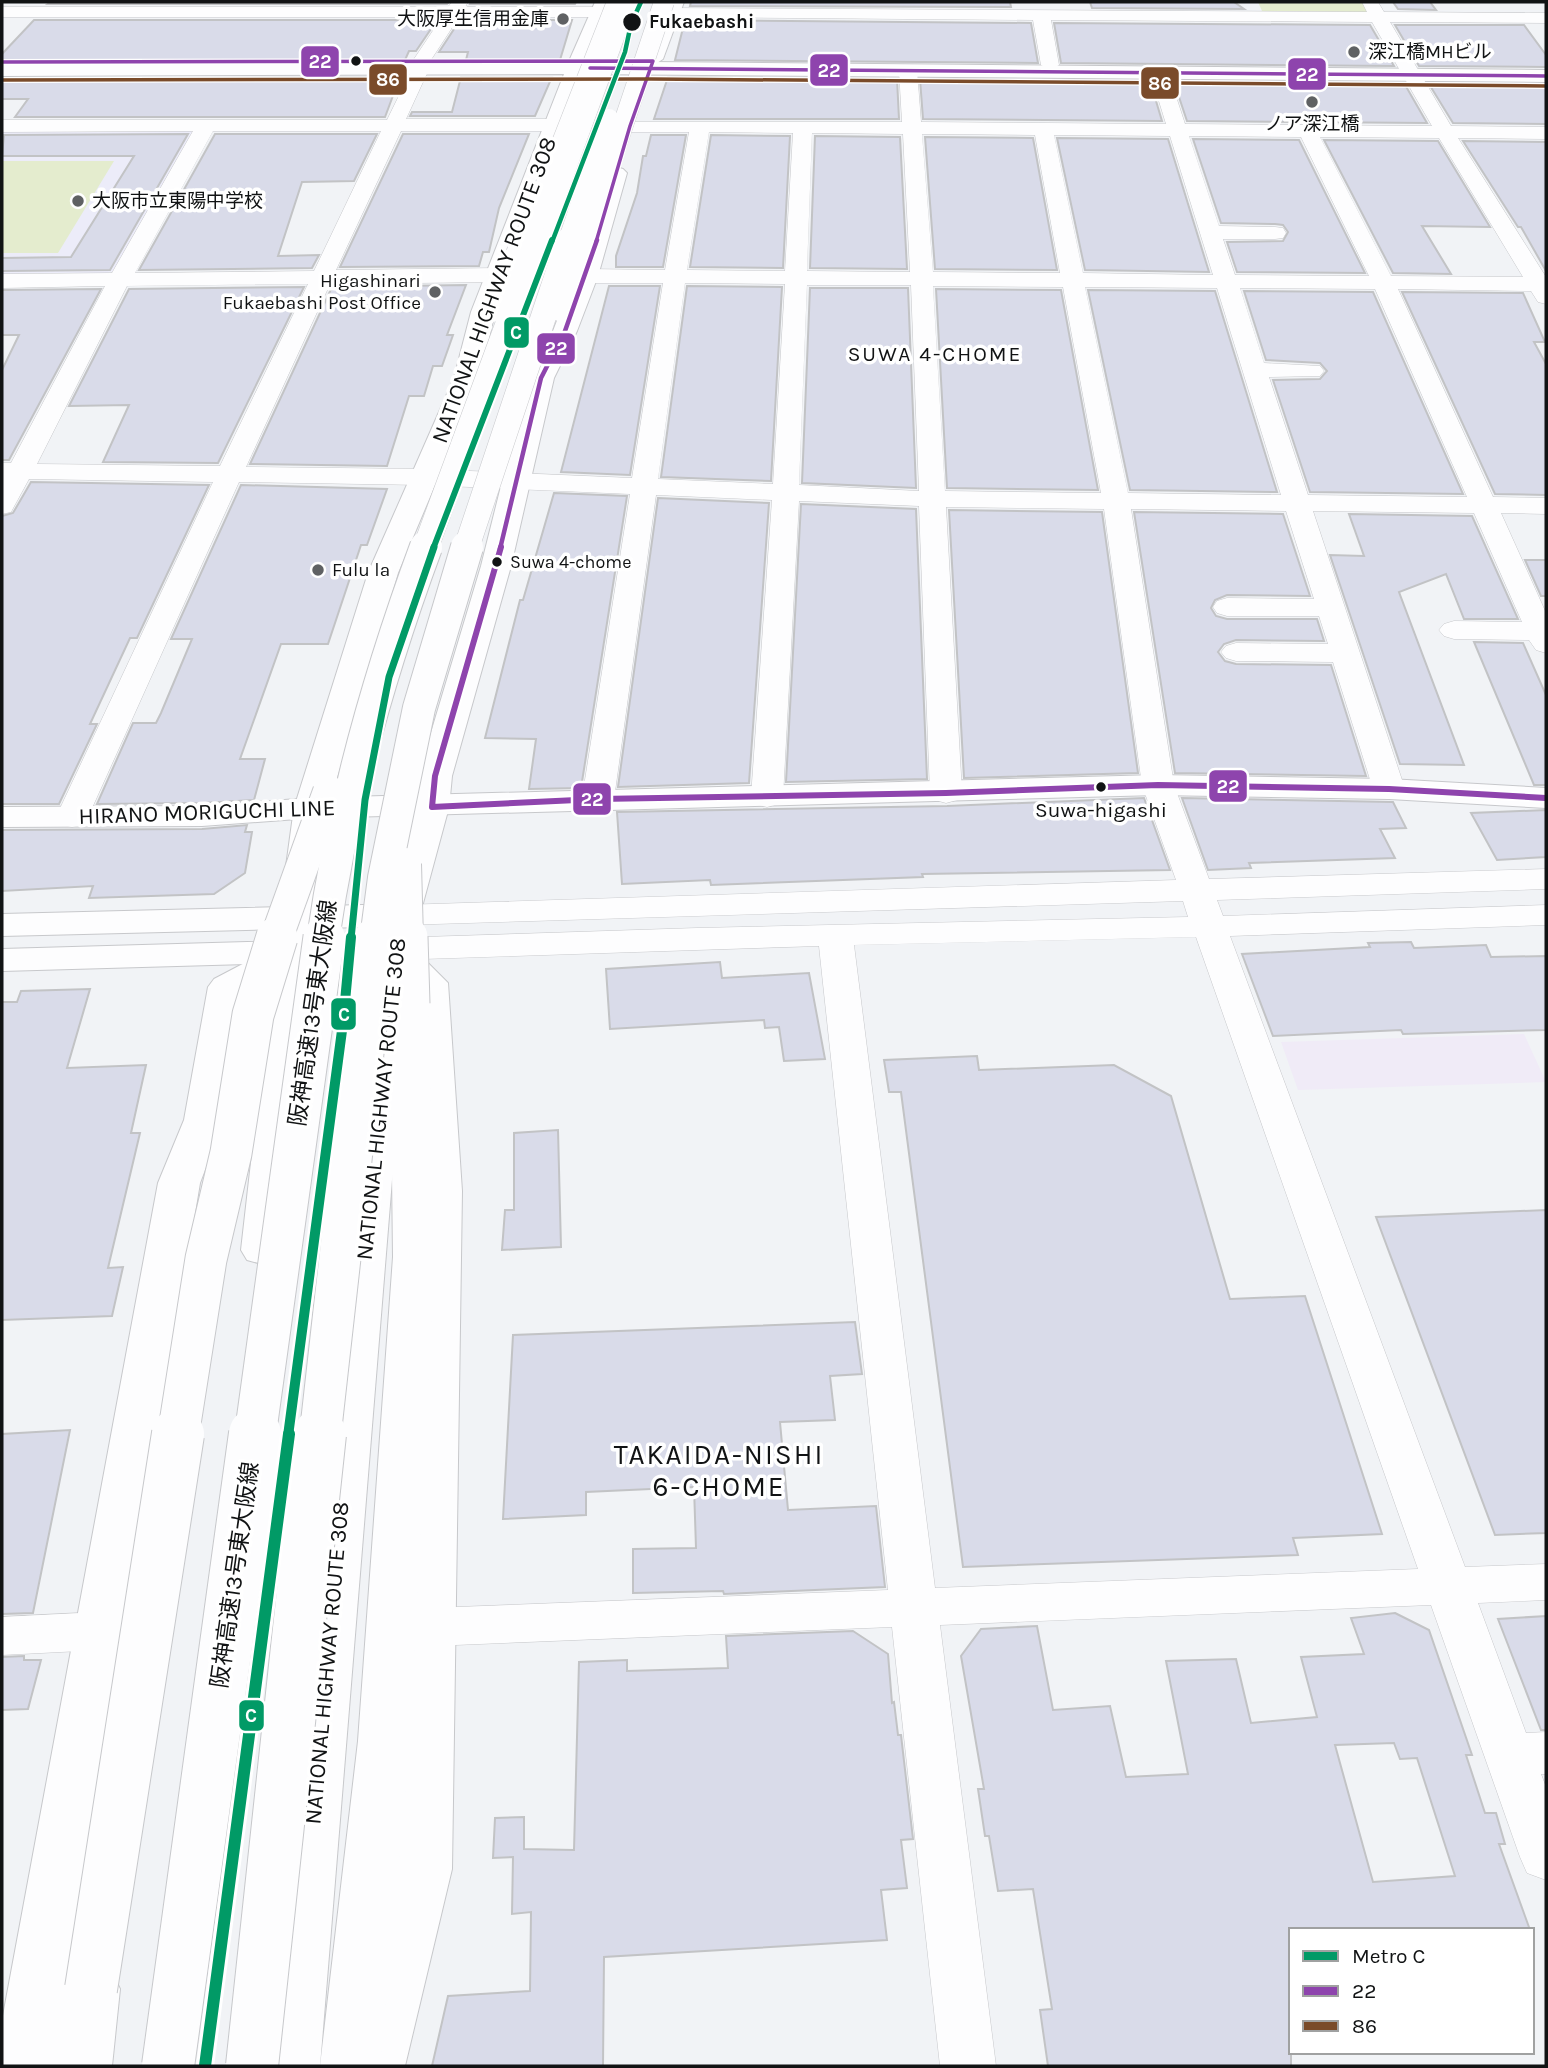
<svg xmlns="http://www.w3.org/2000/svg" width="1548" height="2068" viewBox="0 0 1548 2068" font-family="Karla,'Noto Sans JP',sans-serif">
	<rect width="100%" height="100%" fill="#f1f3f6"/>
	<path fill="#f0ebf7" d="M1524 1034 1546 1082 1298 1090 1281 1042Z"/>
	<path fill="#ececf9" d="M185 129 193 132 116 270 104 274 2 275V130Z"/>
	<g fill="#e4ecce">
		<path d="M1258 2H1363L1368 12 1271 13 1262 11Z"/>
		<path d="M2 161H114L58 253H2Z"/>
	</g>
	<g fill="#d9dbe9" stroke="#c2c3c5" stroke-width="2" fill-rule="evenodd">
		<path d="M51 2H449L447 4H48Z"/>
		<path d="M471 2H576L575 4H470Z"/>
		<path d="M691 2H1010L1011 7 690 6Z"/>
		<path d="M1090 2H1234L1244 9 1092 8Z"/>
		<path d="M1393 2H1430L1436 10 1398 9Z"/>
		<path d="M34 20H437L416 51H409L405 60 2 61V54Z"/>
		<path d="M460 20H572L560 60H466L468 52H439Z"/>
		<path d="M685 20 1031 23 1038 63 675 60Z"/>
		<path d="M1054 23 1370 25 1394 66 1061 63Z"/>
		<path d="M1395 25H1524L1546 55V67L1419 66Z"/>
		<path d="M400 77 385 117H15L28 99H2V79Z"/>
		<path d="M461 77H552L535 116H410L412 112H452Z"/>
		<path d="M668 77 897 79 899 119H654Z"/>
		<path d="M920 79 1150 81 1162 121 923 119Z"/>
		<path d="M1174 82 1404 83 1427 123 1187 121Z"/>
		<path d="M1429 84 1546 85V124L1453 123Z"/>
		<path d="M188 134 110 270 2 271V258L71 257 134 156H2L4 135Z"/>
		<path d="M215 134H377L354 181 302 182 278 256 319 255 312 268 139 270Z"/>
		<path d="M403 134H529L499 208 489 252H483L479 266 340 267Z"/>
		<path d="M651 135H686L663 267H616V256L637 193 643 156H646Z"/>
		<path d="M711 135 790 136 783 268 690 267Z"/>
		<path d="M815 136 900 137 907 269 810 268Z"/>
		<path d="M925 137 1033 138 1057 270 935 269Z"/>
		<path d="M1057 138 1168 139 1209 272 1085 270Z"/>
		<path d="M1193 139 1299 140 1365 273 1237 272 1227 242 1283 241 1288 232 1283 225 1275 224 1221 223Z"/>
		<path d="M1324 140 1438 141 1490 227 1422 226 1451 274 1393 273Z"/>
		<path d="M1463 141 1546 142V271L1521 227H1518Z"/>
		<path d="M466 285 447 335H453L442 366H433L424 396H409L387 466 250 464 332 287Z"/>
		<path d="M609 286H660L630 475 561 472Z"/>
		<path d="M687 286 782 287 771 481 661 477Z"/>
		<path d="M304 287 218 463 103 462 129 405 69 406 129 289Z"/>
		<path d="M810 288H908L916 488 802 483Z"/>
		<path d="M101 289 9 460H2V370L19 335H2V290Z"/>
		<path d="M936 289 1061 290 1098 490 947 488Z"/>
		<path d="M1088 290 1215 291 1277 492 1130 490Z"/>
		<path d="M1244 291 1373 292 1463 494 1310 492 1273 380 1320 379 1327 371 1320 363 1266 360Z"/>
		<path d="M1402 292 1523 293 1545 342H1534L1546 364V495L1495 494Z"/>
		<path d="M31 482 209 485 137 638H130L90 724H97L59 804H2V516L13 513Z"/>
		<path d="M241 485 387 489 367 545H361L328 644H281L240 759H265L254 800 202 803 97 804 133 723H156L161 713 192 639H171Z"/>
		<path d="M554 493 627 496 581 788 529 789 536 739 485 738 520 600H523Z"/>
		<path d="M658 498 769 503 749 783 618 787Z"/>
		<path d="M801 504 916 509 927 779 786 782Z"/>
		<path d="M949 510 1102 512 1138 773 964 778Z"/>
		<path d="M1134 512 1283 514 1310 596 1227 595 1215 600 1211 608 1216 616 1227 619H1317L1324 641 1236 640 1224 644 1218 652 1225 661 1236 664 1331 665 1366 776 1175 773Z"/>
		<path d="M1349 514 1472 516 1518 619H1464L1446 574 1399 592 1464 765 1400 764 1330 555 1364 556Z"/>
		<path d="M1525 560H1546V596H1541Z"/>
		<path d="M1474 642 1523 643 1546 695V785H1534Z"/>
		<path d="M1144 798 1170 870 922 874 923 877 711 885 710 880 622 884 617 812 947 806Z"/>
		<path d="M1182 798 1393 802 1406 828 1380 829 1395 858 1249 863 1251 868 1208 870Z"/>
		<path d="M1546 810V857L1497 860 1471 813Z"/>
		<path d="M247 825 245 832H252L245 873 214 894 89 898 93 886 2 891V830L202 829Z"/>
		<path d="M1411 942 1414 948 1486 945 1491 957 1546 956V1030L1403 1034 1401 1030 1273 1036 1242 954 1370 947 1368 943Z"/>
		<path d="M720 962 722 978 809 973 825 1059 784 1061 779 1027 765 1028 764 1020 610 1029 606 969Z"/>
		<path d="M90 989 67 1068 146 1065 131 1133H140L108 1268 123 1267 112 1316 2 1320V1002H17L21 991Z"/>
		<path d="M977 1056 979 1070 1114 1065 1171 1096 1230 1299 1305 1296 1382 1534 1293 1538 1298 1555 963 1567 901 1092H889L884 1060Z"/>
		<path d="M558 1130 561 1247 502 1250 505 1210H514V1133Z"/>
		<path d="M1546 1210V1533L1495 1535 1376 1217Z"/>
		<path d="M855 1322 862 1374 830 1376 835 1420 780 1422 788 1510 876 1506 885 1587 724 1594 723 1591 633 1593V1549L696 1548 694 1487 586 1492V1515L503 1519 513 1335Z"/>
		<path d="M70 1430 33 1613 2 1614V1434Z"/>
		<path d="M1395 1613 1429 1630 1472 1755H1466L1485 1813H1496L1505 1844H1499L1530 1930H1291V2066H1048L1040 2010 1052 2009 1033 1889 998 1891 989 1836H985L978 1789H984L961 1656 981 1629 1037 1626 1053 1710 1110 1706 1126 1777 1188 1774 1166 1661 1236 1659 1251 1723 1317 1717 1301 1657 1364 1654 1351 1618ZM1394 1743 1400 1759 1417 1758 1455 1876 1373 1882 1335 1745Z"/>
		<path d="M1546 1616V1730H1541L1498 1619Z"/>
		<path d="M853 1631 888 1654 892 1703 894 1702 898 1735H901L913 1839 901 1840 907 1888 881 1890 887 1940 604 1957 603 2066H432L448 1996 530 1991 531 1912 512 1914 513 1857 493 1858 495 1818 524 1817V1849L574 1850 579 1662 627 1660V1671L728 1668 726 1636Z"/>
		<path d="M24 1656V1660H41L28 1709 2 1710V1657Z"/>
	</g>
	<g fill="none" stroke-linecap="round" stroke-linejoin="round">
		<defs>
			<g id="minor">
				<path d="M452 2H468L465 7H600L609 12 600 17H459L427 66 429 69 406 119H554L564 125 554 131H401L336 270 498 268 506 270 509 275 506 280 498 282 330 284 246 467 424 469 632 478 663 283H586L578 281 575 276 578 271 586 269 665 270 689 132H630L620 126 623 122H902L899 70 908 65 917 70 921 122 1166 124 1150 72 1159 67 1168 72 1185 124 1432 126 1372 22 1051 20 1059 65 1050 70 1041 65 1033 20 671 17 662 12 665 8 1367 12 1362 2H1378L1384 12 1546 13V23L1390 22 1451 126 1546 127V139L1458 138 1546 277V304L1538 302 1531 291 1398 289 1493 497 1546 498V514L1501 513 1546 613V653L1536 650 1529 640 1454 639 1444 636 1439 630 1444 624 1454 621 1522 622 1474 513 1313 511 1405 789 1400 796 1389 799 1378 796 1373 789 1333 662 1236 661 1226 658 1221 652 1226 646 1236 643 1328 644 1319 616H1227L1217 613 1213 607 1217 601 1227 598 1314 599 1286 511 1131 509 1174 785 1209 879 1546 869V889L1217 900 1223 916 1546 905V925L1230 936 1465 1567 1546 1564V1600L1478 1603 1526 1733 1546 1732V1774H1541L1546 1787V1880L1527 1873 1520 1857 1431 1605 940 1625 996 2066H940L892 1627 431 1646 414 1640 407 1627 414 1614 431 1608 888 1590 819 946 392 960 380 956 374 949 380 942 392 938 697 928 1188 917 1183 901 402 925 390 922 385 915 390 908 402 905 1176 880 1142 785 1104 509 946 507 962 793 957 800 946 803 935 800 930 793 919 506 799 501 783 797 778 804 767 807 756 804 751 797 772 500 656 495 614 799 609 806 598 809 587 806 582 799 630 494 424 485 239 482 88 817 84 824 72 827 60 824 56 817 213 482 29 479 11 512 2 514V463H11L105 286 2 288V274L112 273 193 131 2 132V120H387L414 65 412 62 442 17H2V7H448ZM213 131H381L314 271 135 273ZM709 132 793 133 785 271 687 270ZM812 133 903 134 910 272 807 271ZM922 134 1035 135 1060 273 933 272ZM1054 135 1170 136 1213 275 1083 273ZM1189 136 1301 137 1369 276 1235 275 1223 239H1275L1283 238 1286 233 1283 228 1275 227 1219 226ZM1320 137 1439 138 1523 277 1391 276ZM685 283 785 284 773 484 658 479ZM308 284 220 466 37 464 127 286ZM807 285H911L919 491 799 485ZM933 286 1063 287 1101 493 945 491ZM1085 287 1217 288 1281 495 1128 493ZM1240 288 1375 289 1467 497 1308 495 1269 377 1320 376 1324 371 1320 366 1264 363ZM1196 937 1418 1569 935 1588 854 945Z"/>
				<path d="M100 1612 117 1618 124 1631 117 1644 100 1650 2 1655V1617Z"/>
			</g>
			<g id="tertiary">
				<path d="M595 2H613L586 68 583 72H569L566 68Z"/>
				<path d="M666 2H684L663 59 654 65 647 63 645 59Z"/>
				<path d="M402 904 415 907 420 915 415 923 402 926 2 936V914Z"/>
				<path d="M392 938 405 941 410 949 405 957 392 960 2 971V949Z"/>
			</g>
			<path id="secondary" d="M1158 775 1389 779 1546 788V808L1389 799 1158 795 311 818 202 826 2 827V807L202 806 311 798Z"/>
			<g id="trunk">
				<path d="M651 62 1546 70V82L583 74 495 312 480 378 398 573 328 808 283 1250 277 1260 262 1264 247 1260 241 1250 272 978 245 993 224 1120 200 1183 53 2066H2V2021L158 1183 184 1120 208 987 214 979 275 947 294 808 368 573 454 378 471 312 564 74 2 76V64Z"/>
				<path d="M616 167 623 169 627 173 598 276 577 331 554 378 511 566 452 776 449 807 422 907 417 915 404 918 391 915 386 907 415 807 418 776 481 566 528 378 553 331 574 276 605 173 609 169Z"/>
				<path d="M396 941 409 944 448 983 462 1191 452 1869 405 2066H345L396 1869 420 1191 410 986 378 952 383 944Z"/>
				<path d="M385 1020 399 1024 404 1032 320 2066H260L366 1032 371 1024Z"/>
			</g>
			<g id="motorway">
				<path d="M409 993 422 996 428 1004 435 1257 410 1741 380 2066H320L358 1741 393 1257 390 1004 396 996Z"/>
				<path d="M91 1963 111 1971 120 1989 112 2066H52L62 1989 71 1971Z"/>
			</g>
		</defs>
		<use href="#minor" stroke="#c7c8cb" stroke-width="1"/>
		<use href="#tertiary" stroke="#c7c8cb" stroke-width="2"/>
		<use href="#secondary" stroke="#c7c8cb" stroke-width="2"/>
		<use href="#trunk" stroke="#c7c8cb" stroke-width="2"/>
		<use href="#motorway" stroke="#c7c8cb" stroke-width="2"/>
		<use href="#minor" fill="#fdfdfe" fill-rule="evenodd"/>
		<use href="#tertiary" fill="#fdfdfe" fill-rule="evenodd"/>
		<use href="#secondary" fill="#fdfdfe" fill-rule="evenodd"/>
		<use href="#trunk" fill="#fdfdfe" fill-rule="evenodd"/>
		<use href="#motorway" fill="#fdfdfe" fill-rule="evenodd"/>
		<defs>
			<g id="primary-bridge-far1">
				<path d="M523 242 617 2"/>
				<path d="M584 242 664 2"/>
			</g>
			<g id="primary-bridge">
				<path d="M497 309 524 240"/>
				<path d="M561 309 584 240"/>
			</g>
			<g id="motorway-bridge-far4">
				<path d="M539 242 627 2"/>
				<path d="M568 242 609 119"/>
			</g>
			<g id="motorway-bridge-far3">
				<path d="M425 549 539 240"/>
				<path d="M466 549 569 240"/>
			</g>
			<g id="motorway-bridge-far2">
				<path d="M405 864 407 939"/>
				<path d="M276 939 329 792"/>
				<path d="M323 939C342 805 379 674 426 547"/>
				<path d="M376 939 384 878 419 708 467 547"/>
			</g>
			<g id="motorway-bridge-far1">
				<path d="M407 937 409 1004"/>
				<path d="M178 1436 206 1259 231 1153 253 1015 277 937"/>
				<path d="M255 1436 324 937"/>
				<path d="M320 1436 376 937"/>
			</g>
			<g id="motorway-bridge">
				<path d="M91 1989 178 1434"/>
				<path d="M168 2066 255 1434"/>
				<path d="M252 2066 320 1434"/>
			</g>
		</defs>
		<use href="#primary-bridge-far1" stroke="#c7c8cb" stroke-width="21" stroke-linecap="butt"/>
		<use href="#primary-bridge" stroke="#c7c8cb" stroke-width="26" stroke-linecap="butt"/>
		<use href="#motorway-bridge-far4" stroke="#c7c8cb" stroke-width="21" stroke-linecap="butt"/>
		<use href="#motorway-bridge-far3" stroke="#c7c8cb" stroke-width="26" stroke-linecap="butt"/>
		<use href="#motorway-bridge-far2" stroke="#c7c8cb" stroke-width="34" stroke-linecap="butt"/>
		<use href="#motorway-bridge-far1" stroke="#c7c8cb" stroke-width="43" stroke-linecap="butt"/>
		<use href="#motorway-bridge" stroke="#c7c8cb" stroke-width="54" stroke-linecap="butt"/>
		<use href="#primary-bridge-far1" stroke="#fdfdfe" stroke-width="20"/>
		<use href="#primary-bridge" stroke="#fdfdfe" stroke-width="25"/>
		<use href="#motorway-bridge-far4" stroke="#fdfdfe" stroke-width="20"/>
		<use href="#motorway-bridge-far3" stroke="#fdfdfe" stroke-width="25"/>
		<use href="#motorway-bridge-far2" stroke="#fdfdfe" stroke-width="32"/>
		<use href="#motorway-bridge-far1" stroke="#fdfdfe" stroke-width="41"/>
		<use href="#motorway-bridge" stroke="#fdfdfe" stroke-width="52"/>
		<defs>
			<g id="bus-1-far2">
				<path d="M2 62 653 61 630 126 596 242"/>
				<path d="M590 68 1546 76"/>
			</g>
			<path id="bus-1-far1" d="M500 549 541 378 565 331 597 240"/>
			<path id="bus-1" d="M501 547 435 776 432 807 598 799 946 793 1158 785 1389 789 1546 798"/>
			<path id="bus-2" d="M2 80 651 79 1546 86"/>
		</defs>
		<use href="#bus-1-far2" stroke="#fff" stroke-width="6"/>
		<use href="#bus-1-far1" stroke="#fff" stroke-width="8"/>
		<use href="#bus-1" stroke="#fff" stroke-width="10"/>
		<use href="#bus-2" stroke="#fff" stroke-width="6"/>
		<use href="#bus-1-far2" stroke="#8e44ad" stroke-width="3.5"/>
		<use href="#bus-1-far1" stroke="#8e44ad" stroke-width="4.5"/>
		<use href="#bus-1" stroke="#8e44ad" stroke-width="6"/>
		<use href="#bus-2" stroke="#7a4b2a" stroke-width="3.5"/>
		<defs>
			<path id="metro-1-far4" d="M552 242 625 52 631 24 641 2"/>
			<path id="metro-1-far3" d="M433 549 552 240"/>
			<path id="metro-1-far2" d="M351 939 365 800 389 677 434 547"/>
			<path id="metro-1-far1" d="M288 1436 343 1023 351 937"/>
			<path id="metro-1" d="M205 2066 289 1434"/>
		</defs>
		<use href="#metro-1-far4" stroke="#fff" stroke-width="7"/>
		<use href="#metro-1-far3" stroke="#fff" stroke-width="10"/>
		<use href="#metro-1-far2" stroke="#fff" stroke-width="11"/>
		<use href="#metro-1-far1" stroke="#fff" stroke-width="15"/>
		<use href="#metro-1" stroke="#fff" stroke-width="18"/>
		<use href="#metro-1-far4" stroke="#019a66" stroke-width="4.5"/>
		<use href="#metro-1-far3" stroke="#019a66" stroke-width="6"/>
		<use href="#metro-1-far2" stroke="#019a66" stroke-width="7"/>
		<use href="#metro-1-far1" stroke="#019a66" stroke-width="10"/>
		<use href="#metro-1" stroke="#019a66" stroke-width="12"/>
	</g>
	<g fill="#5f6163" stroke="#fff" stroke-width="2.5">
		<circle cx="563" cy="19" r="7"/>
		<circle cx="1354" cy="52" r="7"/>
		<circle cx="1312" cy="102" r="7"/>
		<circle cx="78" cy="201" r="7"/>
		<circle cx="435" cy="292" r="7"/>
		<circle cx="318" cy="570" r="7"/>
	</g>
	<g fill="#111314" stroke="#fff" stroke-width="2.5">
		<circle cx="632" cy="22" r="10"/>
		<circle cx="356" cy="61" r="6"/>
		<circle cx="497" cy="562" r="6"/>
		<circle cx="1101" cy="787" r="6"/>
	</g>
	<g text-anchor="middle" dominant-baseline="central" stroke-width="7" stroke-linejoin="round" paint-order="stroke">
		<g font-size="18" fill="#111314" stroke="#fff" text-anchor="start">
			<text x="510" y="562">Suwa 4-chome</text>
		</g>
		<g font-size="19" fill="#111314" stroke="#fff" text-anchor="start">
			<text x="549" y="19" text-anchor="end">大阪厚生信用金庫</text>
			<text x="1368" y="52">深江橋MHビル</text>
			<text x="1312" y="124" text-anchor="middle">ノア深江橋</text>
			<text x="92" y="201">大阪市立東陽中学校</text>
			<text x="421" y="281" text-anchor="end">Higashinari<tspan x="421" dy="22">Fukaebashi Post Office</tspan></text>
			<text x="332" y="570">Fulu la</text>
		</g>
		<g font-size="19" font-weight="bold" fill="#111314" stroke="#fff" text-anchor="start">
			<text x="649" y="22">Fukaebashi</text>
		</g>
		<g font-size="21" letter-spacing="2" fill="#111314" stroke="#fff">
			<text x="935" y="354">SUWA 4-CHOME</text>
		</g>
		<g font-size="21" fill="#111314" stroke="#fff">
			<text x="1101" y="810">Suwa-higashi</text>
		</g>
		<g font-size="23" fill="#111314" stroke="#fff">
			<text transform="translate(494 290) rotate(-70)">NATIONAL HIGHWAY ROUTE 308</text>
			<text transform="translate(207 812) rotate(-2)">HIRANO MORIGUCHI LINE</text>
			<text transform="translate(313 1013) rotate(-82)">阪神高速13号東大阪線</text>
			<text transform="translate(381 1099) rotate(-84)">NATIONAL HIGHWAY ROUTE 308</text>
			<text transform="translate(235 1575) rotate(-82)">阪神高速13号東大阪線</text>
			<text transform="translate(327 1663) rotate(-85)">NATIONAL HIGHWAY ROUTE 308</text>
		</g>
		<g font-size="28" letter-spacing="2" fill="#111314" stroke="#fff">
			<text x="719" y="1454">TAKAIDA-NISHI<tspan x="719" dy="32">6-CHOME</tspan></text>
		</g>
	</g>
	<g stroke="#fff" stroke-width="2.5">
		<rect x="300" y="45" width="40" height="33" rx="7" fill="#8e44ad"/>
		<rect x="809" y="53" width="40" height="34" rx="7" fill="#8e44ad"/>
		<rect x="1287" y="57" width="40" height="34" rx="7" fill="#8e44ad"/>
		<rect x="368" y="63" width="40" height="33" rx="7" fill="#7a4b2a"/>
		<rect x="1140" y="66" width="40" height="34" rx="7" fill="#7a4b2a"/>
		<rect x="503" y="316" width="27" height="33" rx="7" fill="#019a66"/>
		<rect x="536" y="332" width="40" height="33" rx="7" fill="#8e44ad"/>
		<rect x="1208" y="769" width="40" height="34" rx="7" fill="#8e44ad"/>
		<rect x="572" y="782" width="40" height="34" rx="7" fill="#8e44ad"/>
		<rect x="330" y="997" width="27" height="34" rx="7" fill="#019a66"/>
		<rect x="238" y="1699" width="27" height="33" rx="7" fill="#019a66"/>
	</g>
	<g font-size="19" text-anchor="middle" font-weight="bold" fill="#fff">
		<text x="320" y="68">22</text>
		<text x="829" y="77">22</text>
		<text x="1307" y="81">22</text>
		<text x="388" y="86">86</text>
		<text x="1160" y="90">86</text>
		<text x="516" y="339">C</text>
		<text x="556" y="355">22</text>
		<text x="1228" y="793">22</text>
		<text x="592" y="806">22</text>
		<text x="344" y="1021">C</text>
		<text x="251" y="1722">C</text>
	</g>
	<rect width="1548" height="2068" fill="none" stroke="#111314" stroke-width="7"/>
	<rect x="1289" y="1928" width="245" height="126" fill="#ffffff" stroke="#a0a1a1" stroke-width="2"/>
	<rect x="1303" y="1951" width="35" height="10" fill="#019a66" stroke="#a0a1a1" stroke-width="2"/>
	<text x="1352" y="1963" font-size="21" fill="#111314">Metro C</text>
	<rect x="1303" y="1986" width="35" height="10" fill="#8e44ad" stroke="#a0a1a1" stroke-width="2"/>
	<text x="1352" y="1998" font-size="21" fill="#111314">22</text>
	<rect x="1303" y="2021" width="35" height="10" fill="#7a4b2a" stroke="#a0a1a1" stroke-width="2"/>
	<text x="1352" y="2033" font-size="21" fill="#111314">86</text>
</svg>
